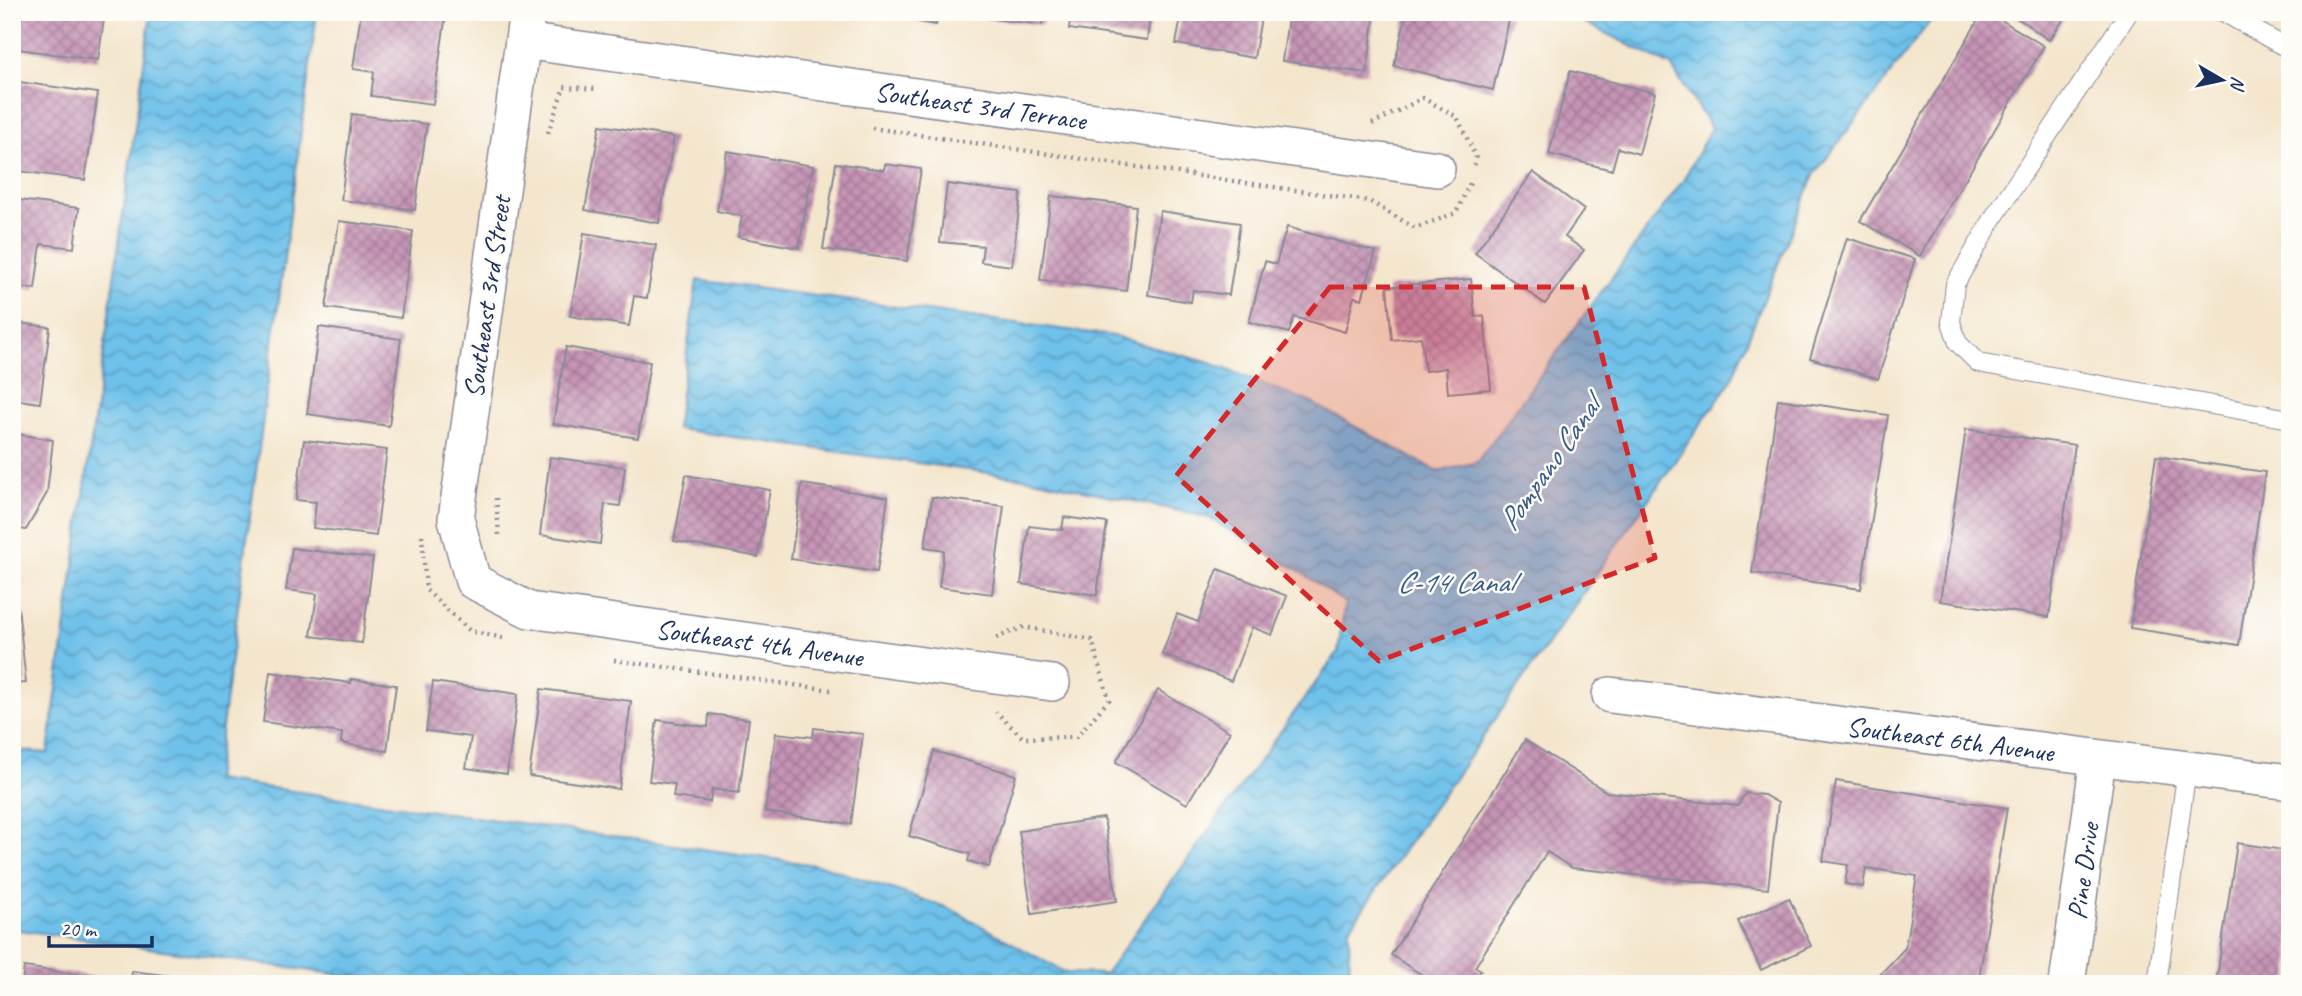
<svg xmlns="http://www.w3.org/2000/svg" width="2302" height="996" viewBox="0 0 2302 996" font-family="Caveat,sans-serif">
	<defs>
		<pattern id="water-waves" width="16" height="10" patternUnits="userSpaceOnUse" patternTransform="scale(1.75)"><rect width="16" height="10" fill="#6ec1ea"/><path d="M0 5q4-4 8 0t8 0" fill="none" stroke="#5a9dc1"/></pattern>
		<pattern id="building-cross-hatch" width="8" height="8" patternUnits="userSpaceOnUse" patternTransform="scale(1.75)"><rect width="8" height="8" fill="#c694b5"/><path d="M0 0l8 8M0 8l8-8" fill="none" stroke="#a07996"/></pattern>
	</defs>
	<rect width="100%" height="100%" fill="#fdfcf7"/>
	<filter id="ink" filterUnits="userSpaceOnUse"><feTurbulence type="fractalNoise" baseFrequency=".0143" numOctaves="2"/><feDisplacementMap in="SourceGraphic" scale="14" xChannelSelector="R" yChannelSelector="G"/><feConvolveMatrix kernelMatrix="1 2 1 2 8 2 1 2 1" color-interpolation-filters="sRGB"/></filter>
	<filter id="wash" filterUnits="userSpaceOnUse"><feTurbulence type="fractalNoise" baseFrequency=".00686" numOctaves="4" result="noise"/><feDisplacementMap in="SourceGraphic" scale="28" xChannelSelector="R" yChannelSelector="G"/><feGaussianBlur stdDeviation="1.57" result="paint"/><feColorMatrix in="noise" values="0 0 0 0 0 0 0 0 0 0 0 0 0 0 0 0 0 1.4 0 .05"/><feComposite in="paint" operator="in"/></filter>
	<g filter="url(#wash)">
		<rect width="100%" height="100%" fill="#f4e6cd"/>
		<path fill="url(#water-waves)" stroke="#4478a4" stroke-width="2" d="M151 12H317L215 780 823 866 951 909 1066 973 1105 974 1338 652 1345 603 1301 572 1207 517 1038 480 676 429 697 280 1113 336 1210 363 1312 403 1438 472 1477 462 1684 179 1711 128 1671 66 1564 12H1937L1814 175 1731 381 1349 929 1350 984H406L12 929V750L48 753Z"/>
		<g id="blocks">
			<g fill="url(#building-cross-hatch)">
				<path d="M22 12H105L98 60 17 49Z"/>
				<path d="M361 12 446 14 433 104 371 96 374 72 353 69Z"/>
				<path d="M868 12H938L936 25Z"/>
				<path d="M961 12H1044L1042 25 960 15Z"/>
				<path d="M1071 12H1151L1147 40 1069 29Z"/>
				<path d="M1182 12H1262L1254 58 1176 44Z"/>
				<path d="M1289 12 1332 18 1333 12H1375L1367 73 1282 61Z"/>
				<path d="M1407 12H1496L1510 16 1493 90 1394 66Z"/>
				<path d="M1983 12H1988L2044 46 1920 256 1860 221Z"/>
				<path d="M2009 12H2069L2049 40Z"/>
				<path d="M1570 71 1655 93 1639 154 1618 148 1612 170 1549 154Z"/>
				<path d="M12 81 98 93 85 180 12 170Z"/>
				<path d="M352 114 427 124 415 210 341 200Z"/>
				<path d="M600 125 674 137 659 223 585 210Z"/>
				<path d="M727 151 813 166 799 248 738 237 742 216 717 211Z"/>
				<path d="M836 163 884 170 885 164 921 169 907 261 823 249Z"/>
				<path d="M1533 172 1584 210 1565 237 1584 250 1545 304 1475 253Z"/>
				<path d="M947 184 1021 193 1012 266 981 262 983 246 940 242Z"/>
				<path d="M1051 196 1136 206 1126 291 1040 280Z"/>
				<path d="M12 199 79 208 74 248 41 244 35 289 12 286Z"/>
				<path d="M1160 211 1240 223 1229 295 1193 290 1191 302 1148 295Z"/>
				<path d="M339 221 413 231 401 318 326 308Z"/>
				<path d="M1287 227 1376 252 1362 299 1354 297 1345 332 1294 317 1289 333 1249 322 1265 261 1276 264Z"/>
				<path d="M584 233 656 245 647 298 634 296 629 326 570 316Z"/>
				<path d="M1847 238 1915 259 1878 379 1810 358Z"/>
				<path d="M1471 279 1475 317 1484 316 1491 389 1448 393 1446 368 1425 371 1421 337 1392 340 1387 287Z"/>
				<path d="M12 322 50 327 40 403 12 399Z"/>
				<path d="M319 327 401 339 389 426 307 414Z"/>
				<path d="M566 347 650 362 638 438 553 424Z"/>
				<path d="M1778 399 1888 415 1861 589 1752 573Z"/>
				<path d="M1966 429 2075 445 2049 617 1940 601Z"/>
				<path d="M12 433 53 440 47 493 26 530 12 528Z"/>
				<path d="M304 440 387 450 376 536 313 528 316 502 296 500Z"/>
				<path d="M2156 456 2265 472 2239 645 2130 628Z"/>
				<path d="M550 457 625 467 620 506 605 504 600 544 540 535Z"/>
				<path d="M686 475 770 490 758 557 674 541Z"/>
				<path d="M802 484 888 497 877 572 791 559Z"/>
				<path d="M932 497 1004 506 992 594 939 587 944 550 925 547Z"/>
				<path d="M1064 517 1107 523 1097 595 1021 584 1029 526 1062 530Z"/>
				<path d="M292 548 373 558 362 643 311 636 317 594 286 590Z"/>
				<path d="M1218 569 1287 596 1272 635 1252 627 1231 681 1162 654 1177 614 1198 622Z"/>
				<path d="M18 606 26 683 12 684V607Z"/>
				<path d="M270 672 351 683V679L396 685 387 751 341 743 342 733 263 722Z"/>
				<path d="M433 682 518 694 507 774 466 768 471 737 426 731Z"/>
				<path d="M541 689 631 701 619 789 529 776Z"/>
				<path d="M1158 690 1230 732 1187 804 1116 762Z"/>
				<path d="M709 714 749 719 739 793 712 789 710 802 673 797 675 784 649 781 657 720 708 727Z"/>
				<path d="M814 728 863 734 851 824 765 812 776 733 813 737Z"/>
				<path d="M1525 740 1607 792 1738 806 1745 793 1764 795 1778 803 1768 889 1572 868 1547 852 1475 967 1481 970 1473 984H1436L1391 955Z"/>
				<path d="M934 751 1016 775 989 867 968 861 970 854 909 836Z"/>
				<path d="M1836 781 2007 808 1978 984H1871L1905 948 1917 876 1866 868 1863 887 1845 884 1848 865 1823 861Z"/>
				<path d="M1104 818 1117 901 1032 914 1019 831Z"/>
				<path d="M2237 843 2290 851V984H2216Z"/>
				<path d="M1789 898 1811 946 1761 970 1738 921Z"/>
				<path d="M24 967 110 979 109 984H22Z"/>
				<path d="M132 971 180 977 179 984H131Z"/>
			</g>
		</g>
	</g>
	<g filter="url(#ink)">
		<use href="#blocks" fill-opacity="0" stroke="#888a96" stroke-width="2"/>
		<g fill="none" stroke-linecap="round" stroke-linejoin="round">
			<defs>
				<g id="service">
					<path d="M2129 12 1994 217 1955 284 1951 322 1958 343 1978 363 2290 419"/>
					<path d="M2223 12 2290 50"/>
					<path d="M2157 984 2187 769"/>
				</g>
				<g id="minor">
					<path id="s1" d="M527 12 456 519 473 581 529 610 1052 683"/>
					<path id="s2" d="M523 41 1437 169"/>
					<path id="s3" d="M1610 695 2290 782"/>
					<path id="s4" d="M2067 984 2098 758"/>
				</g>
			</defs>
			<use href="#service" stroke="#888a96" stroke-width="20"/>
			<use href="#minor" stroke="#888a96" stroke-width="38"/>
			<g stroke="#888a96" stroke-width="4.5" stroke-dasharray="2 5" stroke-linecap="butt">
				<path d="M1372 124 1423 98 1457 117 1476 157 1474 168"/>
				<path d="M872 128 1369 201 1415 228 1456 213 1470 183"/>
				<path d="M548 133 564 87 597 89"/>
				<path d="M496 498 499 535"/>
				<path d="M422 535 426 590 470 631 503 638"/>
				<path d="M996 638 1024 627 1092 640 1109 700 1076 737 1023 738 996 712"/>
				<path d="M614 660 831 690"/>
			</g>
			<use href="#service" stroke="#fff" stroke-width="18"/>
			<use href="#minor" stroke="#fff" stroke-width="35"/>
		</g>
	</g>
	<path fill="#d62828" fill-opacity="0.2" stroke="#d62828" stroke-width="5" stroke-dasharray="14 9" stroke-linejoin="round" d="M1330 287H1584L1655 558 1379 661 1176 476Z"/>
	<g text-anchor="middle" dominant-baseline="central" stroke-width="5" stroke-linejoin="round" paint-order="stroke">
		<g font-size="28" fill="#1b2f5e" stroke="#fdfcf7">
			<text stroke="none"><textPath href="#s2" startOffset="462">Southeast 3rd Terrace</textPath></text>
			<text transform="translate(487 297) rotate(-82)">Southeast 3rd Street</text>
			<text stroke="none"><textPath href="#s1" startOffset="872">Southeast 4th Avenue</textPath></text>
			<text stroke="none"><textPath href="#s3" startOffset="343">Southeast 6th Avenue</textPath></text>
			<text stroke="none"><textPath href="#s4" startOffset="114">Pine Drive</textPath></text>
		</g>
		<g font-size="30" font-style="italic" fill="#345b88" stroke="#fdfcf7">
			<text transform="translate(1549 464) rotate(-55)">Pompano Canal</text>
			<text x="1455" y="582">C-14 Canal</text>
		</g>
	</g>
	<rect width="2302" height="996" fill="none" stroke="#fdfcf7" stroke-width="42"/>
	<g transform="translate(2222 80) rotate(99)" stroke="#fdfcf7" stroke-width="5" paint-order="stroke">
	<path d="M0-5L12 26L0 18L-12 26Z" fill="#1b2f5e"/>
	<text y="-10" font-size="19" font-weight="bold" text-anchor="middle" fill="#1b2f5e">N</text>
	</g>
	<path d="M49 936v10h103v-10" fill="none" stroke="#1b2f5e" stroke-width="3.5"/>
	<text x="60" y="936" font-size="21" fill="#1b2f5e" stroke="#fdfcf7" stroke-width="5" paint-order="stroke">20 m</text>
</svg>
